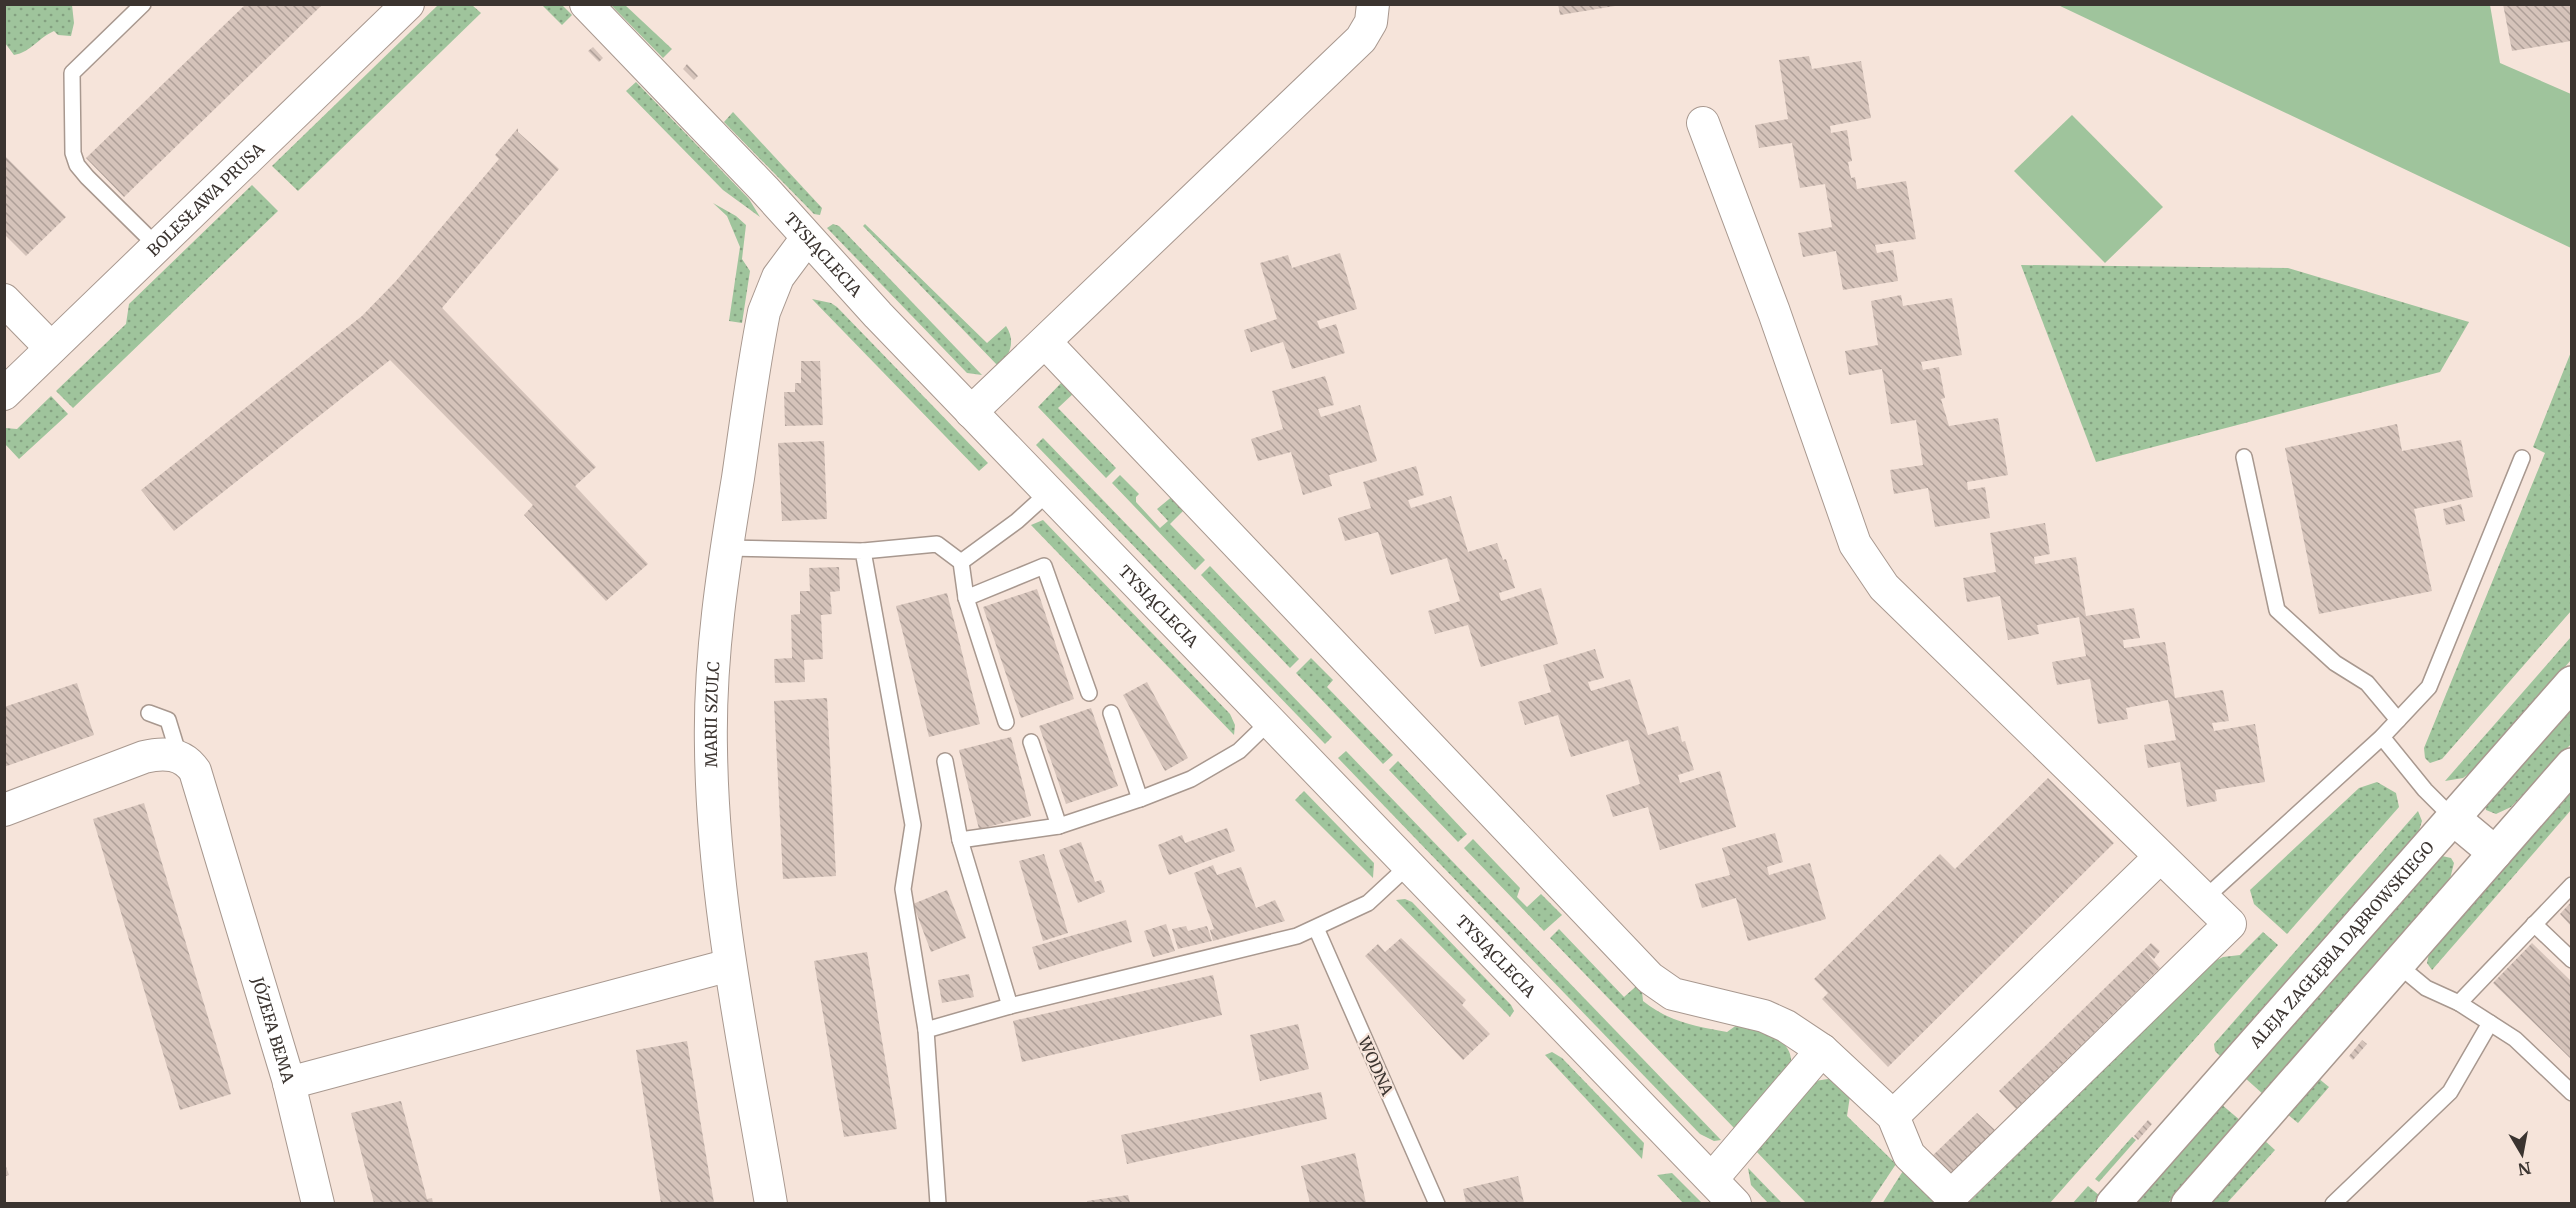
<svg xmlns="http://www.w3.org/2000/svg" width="2576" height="1208" viewBox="0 0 2576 1208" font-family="Merriweather,serif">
	<defs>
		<pattern id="grass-dots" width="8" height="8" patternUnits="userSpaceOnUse" patternTransform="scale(1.5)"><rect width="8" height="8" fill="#9fc49c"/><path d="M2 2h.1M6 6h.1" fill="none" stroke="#83a080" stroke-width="1.8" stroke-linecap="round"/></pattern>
		<pattern id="building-back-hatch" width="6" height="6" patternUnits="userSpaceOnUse" patternTransform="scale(1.5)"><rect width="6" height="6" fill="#d5c3ba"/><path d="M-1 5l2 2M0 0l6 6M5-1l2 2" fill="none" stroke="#ae9f98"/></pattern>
	</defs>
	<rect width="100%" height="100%" fill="#f6e4da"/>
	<g fill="url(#grass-dots)">
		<path d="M5 4 72 5 74 23 71 36 58 35 54 31C38 38 31 52 14 55L5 43Z"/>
		<path d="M438 5H472L481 13 298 191 272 166Z"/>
		<path d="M542 5H562L572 15 562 25Z"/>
		<path d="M611 5H625L672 49 663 58Z"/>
		<path d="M636 82 749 199 760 217 723 190 626 91Z"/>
		<path d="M733 112 822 208 820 215 814 214 724 122Z"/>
		<path d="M252 185 278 211 73 408 56 391 126 324 129 304Z"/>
		<path d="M713 203 736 216 746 225 742 259 750 271 742 323 729 321 740 247 727 216Z"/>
		<path d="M833 224 839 226 982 375 967 373 827 228Z"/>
		<path d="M865 224 987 343 1006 326C1016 341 1010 355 999 367L863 226Z"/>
		<path d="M2021 265 2288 268 2469 322 2440 372 2096 462Z"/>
		<path d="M812 299 831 303 837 307 988 463 979 471Z"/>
		<path d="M2571 352V611L2442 759 2430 763 2425 758 2424 748 2545 453 2533 447Z"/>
		<path d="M1063 381 1075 392 1058 408 1116 468 1106 478 1038 407Z"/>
		<path d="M51 396 68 414 19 459 5 444V428L17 429Z"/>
		<path d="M1043 438 1332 737 1325 744 1036 445Z"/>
		<path d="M1120 475 1139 494 1136 497V502L1160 528 1168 521 1157 509 1174 495 1186 508 1170 524 1205 560 1195 570 1112 483Z"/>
		<path d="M1043 520 1230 714 1235 725 1234 735 1031 525Z"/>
		<path d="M1210 566 1299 659 1290 668 1201 575Z"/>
		<path d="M2571 637V660L2475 769 2463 778 2445 781Z"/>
		<path d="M1311 658 1333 680 1327 687 1393 755 1383 764 1296 673Z"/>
		<path d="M2571 705V744L2511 807 2496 814 2486 810 2485 805Z"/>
		<path d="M1346 751 1721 1140 1714 1141 1700 1134 1338 758Z"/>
		<path d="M1398 761 1467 834 1458 842 1389 770Z"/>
		<path d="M2377 782 2396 793 2399 807 2287 934 2254 904 2250 890 2359 788Z"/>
		<path d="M2571 789V810L2432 970 2427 963 2429 953Z"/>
		<path d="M1304 791 1374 863 1373 878 1295 800Z"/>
		<path d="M2418 811 2422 821 2418 834 2222 1058 2215 1051 2214 1044Z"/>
		<path d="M1473 839 1520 888 1517 897 1527 907 1541 894 1562 915 1544 931 1464 848Z"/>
		<path d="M2442 856 2451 858 2454 863 2449 883 2264 1095 2244 1077Z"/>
		<path d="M1405 899 1412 902 1511 1005 1514 1011 1510 1017 1396 900Z"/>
		<path d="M1559 929 1624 997 1641 982 1643 1001C1669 1022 1695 1026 1727 1032L1741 1022C1759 1030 1793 1038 1791 1063L1736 1130 1550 938Z"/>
		<path d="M2263 932 2278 945 2050 1203 1967 1204 2213 962 2223 957 2240 955Z"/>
		<path d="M1552 1052 1562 1058 1644 1143 1642 1159 1545 1055Z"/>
		<path d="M2318 1078 2329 1087 2298 1123 2287 1114Z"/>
		<path d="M1828 1079H1834L1850 1096 1847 1116 1896 1164 1870 1203H1806L1756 1151 1815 1081Z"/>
		<path d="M2221 1104 2241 1121 2168 1203 2133 1204Z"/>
		<path d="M2132 1137 2136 1140 2099 1182 2095 1179Z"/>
		<path d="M2264 1140 2275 1150 2227 1203 2208 1204Z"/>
		<path d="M1748 1168 1782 1203H1768L1751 1185Z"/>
		<path d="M1903 1171 1937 1204H1882Z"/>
		<path d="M1672 1173 1702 1203H1683L1657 1175Z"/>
		<path d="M2088 1186 2100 1196 2093 1203 2072 1204Z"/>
	</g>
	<g fill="#9fc49c">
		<path d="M2058 5H2490L2500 63 2571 94V248Z"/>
		<path d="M2072 115 2163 207 2105 263 2014 171Z"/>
	</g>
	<g fill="url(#building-back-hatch)">
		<path d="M1558 4H1615V6L1560 15Z"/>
		<path d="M2503 4H2571V41L2512 51Z"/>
		<path d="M245 5H322L124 197 86 158Z"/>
		<path d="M593 47 603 58 599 62 588 51Z"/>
		<path d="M1809 56 1812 69 1861 61 1871 118 1830 126 1831 133 1847 130 1852 161 1848 162 1851 178 1855 177 1857 189 1906 181 1916 239 1875 245 1877 253 1893 250 1898 281 1843 290 1836 251 1803 257 1798 233 1832 227 1825 184 1800 188 1792 143 1759 148 1755 125 1788 119 1779 60Z"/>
		<path d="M687 64 698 76 694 80 683 69Z"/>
		<path d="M518 128V132L559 169 442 308 596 467 575 486 648 564 606 601 524 515 533 505 390 360 174 531 141 490 362 316 396 281 499 159 495 155Z"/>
		<path d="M4 155 66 217 26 256 4 234Z"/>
		<path d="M1340 253 1357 309 1317 321 1320 329 1336 324 1345 353 1292 369 1283 342 1251 352 1244 330 1277 319 1260 263 1288 255 1292 268Z"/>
		<path d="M1901 295 1903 306 1952 298 1962 355 1921 362 1923 370 1939 367 1945 398 1941 399 1949 426 1998 418 2008 475 1967 482 1968 490 1985 487 1990 518 1935 527 1928 488 1894 494 1890 470 1923 465 1916 420 1891 424 1882 369 1849 375 1845 351 1878 345 1871 301Z"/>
		<path d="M801 361H820L823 425 785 426 784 392H795V383H801Z"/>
		<path d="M1325 376 1334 405 1318 409 1321 417 1360 405 1377 461 1329 475 1332 486 1303 495 1291 452 1258 461 1251 439 1283 429 1272 391Z"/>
		<path d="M2397 424 2402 451 2461 440 2473 497 2414 509 2432 591 2319 614 2285 448Z"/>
		<path d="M824 441 827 519 782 521 778 443Z"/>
		<path d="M1416 466 1424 495 1408 500 1411 508 1451 496 1468 552 1497 543 1503 560 1506 559 1515 588 1499 593 1501 601 1541 588 1558 644 1481 667 1468 625 1435 634 1428 611 1460 601 1447 558 1391 575 1378 532 1345 541 1338 518 1371 508 1363 482Z"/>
		<path d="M2461 504 2465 521 2446 525 2443 509Z"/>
		<path d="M2045 523 2050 554 2034 557 2035 564 2076 557 2086 616 2134 608 2140 638 2123 640 2124 648 2165 642 2175 698 2223 690 2229 721 2212 723 2214 731 2255 724 2265 782 2215 790 2217 801 2187 807 2180 762 2148 768 2144 745 2176 740 2168 700 2126 708 2128 719 2098 724 2090 679 2057 685 2052 662 2086 656 2079 617 2037 625 2039 634 2008 640 2000 596 1967 602 1963 578 1996 572 1990 533Z"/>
		<path d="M839 567 840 591 830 592 832 614 821 615 823 659 804 660 805 682 775 683 774 659 792 658 791 615 800 614V591H810L809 568Z"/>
		<path d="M1037 589 1074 699 1021 718 983 607Z"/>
		<path d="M947 593 980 724 929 737 896 606Z"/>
		<path d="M1595 649 1604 678 1588 682 1591 691 1630 679 1648 735 1678 726 1682 742 1685 741 1694 770 1678 775 1680 783 1720 771 1736 827 1660 850 1648 807 1613 817 1606 795 1640 784 1628 740 1571 757 1558 715 1525 725 1518 702 1551 692 1543 665Z"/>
		<path d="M1147 682 1188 758 1165 771 1123 695Z"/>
		<path d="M77 683 94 735 4 767V707Z"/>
		<path d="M827 698 836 876 783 879 774 701Z"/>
		<path d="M1091 708 1118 786 1066 804 1039 726Z"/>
		<path d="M1011 737 1031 816 979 829 959 750Z"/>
		<path d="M2048 778 2114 843 1888 1067 1822 999 1828 993 1814 979 1940 854 1955 869Z"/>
		<path d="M144 803 231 1094 180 1110 93 819Z"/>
		<path d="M1227 828 1235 851 1169 875 1158 845 1182 835 1185 843Z"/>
		<path d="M1775 833 1783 862 1767 867 1769 875 1810 863 1826 919 1748 941 1736 898 1702 908 1695 884 1730 875 1722 848Z"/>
		<path d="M1081 842 1095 882 1101 880 1105 892 1078 903 1059 850Z"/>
		<path d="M1044 854 1068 933 1043 941 1019 861Z"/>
		<path d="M1213 865 1217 875 1241 867 1256 908 1275 900 1285 921 1213 941 1210 930 1214 929 1194 873Z"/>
		<path d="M947 890 966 938 931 952 913 904Z"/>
		<path d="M2571 902V926L2560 914Z"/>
		<path d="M1126 920 1132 942 1039 970 1032 947Z"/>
		<path d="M1166 924 1175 951 1153 957 1144 931Z"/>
		<path d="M1186 926 1188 931 1207 926 1212 941 1178 949 1172 929Z"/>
		<path d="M1401 938 1466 1000 1462 1005 1490 1034 1463 1060 1365 956 1378 944 1385 952Z"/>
		<path d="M2151 943 2160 951 2154 959 2144 950Z"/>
		<path d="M2532 943 2571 981V1059L2493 983Z"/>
		<path d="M2144 950 2160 968 2016 1109 1999 1091Z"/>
		<path d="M867 952 897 1129 844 1137 814 961Z"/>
		<path d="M969 974 974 997 942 1003 938 980Z"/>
		<path d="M1213 975 1222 1015 1022 1062 1013 1021Z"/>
		<path d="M1298 1024 1309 1069 1260 1081 1250 1035Z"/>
		<path d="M2362 1040 2367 1044 2353 1060 2349 1056Z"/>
		<path d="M687 1041 714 1203H661L636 1050Z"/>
		<path d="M1321 1092 1327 1119 1127 1164 1121 1135Z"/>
		<path d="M401 1101 427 1199 432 1198 433 1203H374L351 1113Z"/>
		<path d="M1977 1113 1995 1130 1947 1178 1929 1159Z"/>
		<path d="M2148 1120 2152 1124 2138 1140 2134 1136Z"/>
		<path d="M1355 1153 1366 1203H1310L1301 1166Z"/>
		<path d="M4 1161 9 1175 4 1177Z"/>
		<path d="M1518 1176 1524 1203H1466L1463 1189Z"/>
		<path d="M1128 1195 1130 1203H1087V1201Z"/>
	</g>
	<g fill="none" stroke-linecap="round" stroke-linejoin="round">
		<defs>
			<g id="service">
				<path d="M143 4 72 73 73 153 77 165 87 177 157 246"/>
				<path d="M2244 457 2277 610 2335 663 2367 683 2398 720"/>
				<path d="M727 548 863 551 913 825 903 889 926 1030"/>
				<path d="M863 551 937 544 961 562 966 598 1006 722"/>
				<path d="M961 562 1017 521 1049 492"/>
				<path d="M966 598 1044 566 1089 693"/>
				<path d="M149 713 168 720 179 756"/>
				<path d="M1111 713 1140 799"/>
				<path d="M2382 737 2425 790 2453 818"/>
				<path d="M1031 742 1059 826"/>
				<path d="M945 761 960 840 1010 1006"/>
				<path d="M960 840 1059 826 1140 799 1191 779 1239 751 1270 721"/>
				<path d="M2204 899 2382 737 2429 687 2522 458"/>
				<path d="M2534 924 2572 960"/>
				<path d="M1316 928 1437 1204"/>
				<path d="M2397 964 2426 988 2459 1003 2515 1039 2572 1093"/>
				<path d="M2459 1003 2572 885"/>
				<path d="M938 1204 926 1030 1010 1006 1297 936 1368 903 1409 865"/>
				<path d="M2333 1204 2450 1092 2490 1023"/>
			</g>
			<g id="minor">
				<path id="s1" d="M586 4 764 189 878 315 1735 1204"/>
				<path d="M4 300 51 348"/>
				<path d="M1045 342 1650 978 1673 994 1764 1016 1786 1026 1822 1050 1893 1116 1909 1155 1951 1196 2230 924 1884 587 1855 544 1774 312 1703 123"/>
				<path id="s2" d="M4 394 408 4"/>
				<path d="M971 412 1361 39 1371 22 1373 4"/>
				<path id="s3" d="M4 810 144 757C164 752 183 753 195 771L288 1079 318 1204"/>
				<path d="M289 1083 730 965"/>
				<path d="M1893 1116 2160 857"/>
				<path d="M1712 1179 1822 1050"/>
				<path id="s4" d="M771 1204C746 1053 713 902 711 749 709 658 723 568 738 478 746 423 753 367 764 312L778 277 807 238"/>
			</g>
			<g id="tertiary">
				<path d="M2453 818 2495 853"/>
				<path id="s5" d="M2113 1204 2572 683"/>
				<path d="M2188 1204 2572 765"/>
			</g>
		</defs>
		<use href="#service" stroke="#a8988f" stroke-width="18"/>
		<use href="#minor" stroke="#a8988f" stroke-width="34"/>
		<use href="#tertiary" stroke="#a8988f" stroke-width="36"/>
		<use href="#service" stroke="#fff" stroke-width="15"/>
		<use href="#minor" stroke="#fff" stroke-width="32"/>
		<use href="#tertiary" stroke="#fff" stroke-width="33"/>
	</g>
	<g text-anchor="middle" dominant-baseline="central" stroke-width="4.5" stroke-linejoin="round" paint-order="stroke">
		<g font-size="16" fill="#3b3430" stroke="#f6e4da">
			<text stroke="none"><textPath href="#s2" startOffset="280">BOLESŁAWA PRUSA</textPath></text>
			<text stroke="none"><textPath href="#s1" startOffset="345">TYSIĄCLECIA</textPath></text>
			<text stroke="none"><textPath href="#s1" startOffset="831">TYSIĄCLECIA</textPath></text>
			<text stroke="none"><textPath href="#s4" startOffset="494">MARII SZULC</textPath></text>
			<text stroke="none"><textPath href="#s5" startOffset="346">ALEJA ZAGŁĘBIA DĄBROWSKIEGO</textPath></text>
			<text stroke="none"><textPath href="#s1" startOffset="1317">TYSIĄCLECIA</textPath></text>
			<text stroke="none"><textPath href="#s3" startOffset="477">JÓZEFA BEMA</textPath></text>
			<text transform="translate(1376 1066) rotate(66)">WODNA</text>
		</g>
	</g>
	<rect width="2576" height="1208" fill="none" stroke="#3b3430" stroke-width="12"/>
	<g transform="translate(2522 1154) rotate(170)" stroke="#f6e4da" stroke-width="4.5" paint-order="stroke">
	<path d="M0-4.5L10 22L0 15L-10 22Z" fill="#3b3430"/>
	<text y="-9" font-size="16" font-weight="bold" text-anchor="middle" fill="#3b3430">N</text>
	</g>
</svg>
